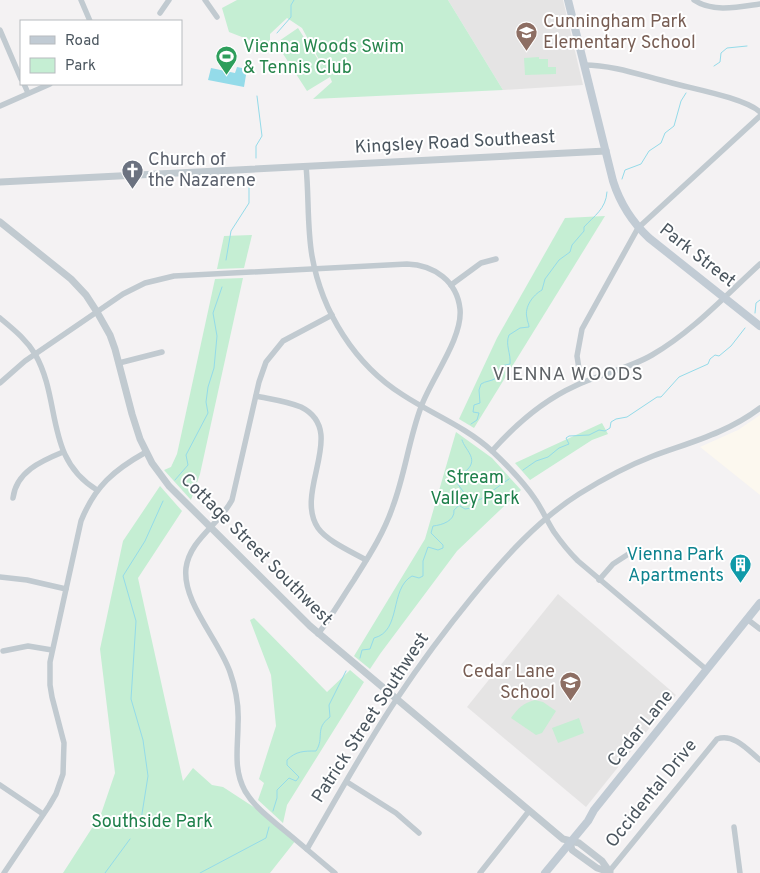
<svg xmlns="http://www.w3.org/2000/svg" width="760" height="873" viewBox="0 0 760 873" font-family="Overpass,sans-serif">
	<rect width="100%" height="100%" fill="#f4f2f3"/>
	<path fill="#fcf8ef" d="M760 415V495L700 447 738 430Z"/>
	<g fill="#e5e4e4">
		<path d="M448 0H563L583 85 503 90Z"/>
		<path d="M558 594 676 695 586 807 467 707Z"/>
	</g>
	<g fill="#c5eed3">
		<path d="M237 0H448L503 90 313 99 332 82 330 77 307 91 276 43 298 28 324 69 302 28 287 18 270 34V48L229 32 222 8Z"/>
		<path d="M539 57V59H548V67H556V74L525 75 524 58Z"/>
		<path d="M605 216 474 428 459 419 497 338 565 218Z"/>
		<path d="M252 235 244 268 217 269 224 236Z"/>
		<path d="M243 278 200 474 191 500 164 470 171 467 177 454 215 279Z"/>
		<path d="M602 423 608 434 592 440 530 480 515 463Z"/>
		<path d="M456 432 492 458 521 490 457 551 380 654 370 669 354 656 425 539Z"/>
		<path d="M160 486 182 511 138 578 183 781 193 768 212 785 223 787 263 813 296 840 270 873H63L101 814 115 773 100 649 123 541Z"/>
		<path d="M254 618 327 692 350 670 364 682 287 805 283 823 258 800 264 783 259 779 276 726 271 675 250 620Z"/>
		<path d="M535 700 543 702 556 711 542 733 536 735 511 718C518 708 523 703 535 700Z"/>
		<path d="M579 718 584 733 558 743 552 728Z"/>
	</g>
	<path fill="#94dbe9" d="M237 67 247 69 244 87 208 80 211 68 235 73Z"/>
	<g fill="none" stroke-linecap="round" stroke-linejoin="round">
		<g stroke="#94dbe9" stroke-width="1">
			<path d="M277 33 291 17V5L294 0"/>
			<path d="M714 66 720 62 721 53 727 48 747 46"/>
			<path d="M256 158V146L262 136 257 96"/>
			<path d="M622 179 625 170 641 164 649 151 661 143 665 133 674 126 681 101 686 93"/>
			<path d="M226 260 231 231 249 203V179"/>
			<path d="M755 313 756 303 760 300"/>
			<path d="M471 424 477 420 479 413 473 412 474 405 480 403 479 390 481 384C485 381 493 381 496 378 498 375 499 369 501 366L510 364C511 353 505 345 509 335L520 328 529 327C529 324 527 321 527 318 524 307 533 295 542 290L545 279 559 260 570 252 572 245 584 231V227C594 216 606 209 607 192"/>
			<path d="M523 470 536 461 548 457 559 448 569 444 566 438 569 436 589 435 599 430 605 431 610 428 611 422 616 419 627 417 657 397H661L679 377 708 364 710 359 715 355 719 356 731 346 745 328"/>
			<path d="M175 480 188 465 186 455 208 413 206 402 208 387 214 368 217 336 213 313 222 287"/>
			<path d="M460 506 465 509 471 508 475 501 481 499 509 479"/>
			<path d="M360 658 362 650 370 649 374 638C402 631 389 589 412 576L419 578 423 576V561L428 547 438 550 443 548V545L431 533 433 526C442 525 455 521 454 510L466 499 465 494 457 483 458 476C461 474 465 472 468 469 478 458 465 450 462 440"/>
			<path d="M273 811 277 798V790L289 778 296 781 299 777 287 765V760C296 751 304 751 316 751 325 737 314 729 330 717L329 705 346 671"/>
			<path d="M141 820 148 776 143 740 131 699 136 621 123 576 145 541 163 501"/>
			<path d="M105 873 130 839"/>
			<path d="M200 873 266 838 269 827"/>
		</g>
		<g stroke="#c1cad0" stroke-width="5.5">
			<path d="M81 0 90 21"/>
			<path d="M205 0 217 17"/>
			<path d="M694 0C713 13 739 7 760 4"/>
			<path d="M160 13 169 0"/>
			<path d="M0 30 21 79"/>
			<path d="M584 65C614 65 643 76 672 83 694 89 744 98 760 112"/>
			<path d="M24 84 28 93"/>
			<path d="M0 106 50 84"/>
			<path d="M306 166C309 196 307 227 312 256 322 312 355 365 403 395 432 414 466 427 492 451 508 466 523 481 535 499 542 509 547 521 554 532 561 542 569 552 578 561L707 670"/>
			<path d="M451 285 481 263 496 259"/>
			<path d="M332 315 283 341 266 362 259 382 232 500C219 525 190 539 186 568 182 602 219 640 230 672 236 689 239 707 238 724 238 748 233 769 245 791 255 808 271 819 285 831 302 845 318 859 335 873"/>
			<path d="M0 318C13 329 26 339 35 354 62 401 44 458 97 490"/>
			<path d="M119 363 162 352"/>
			<path d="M583 382 579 369 577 356 582 329 638 228 760 116"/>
			<path d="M0 383 25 361 123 294 145 283 174 276 407 264C434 265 457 281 460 309 463 338 431 379 421 407 409 439 405 474 393 506 384 533 369 556 354 580 342 598 331 617 318 634"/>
			<path d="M256 396C270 399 287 401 301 407 349 431 293 491 318 528 327 541 352 552 366 560"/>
			<path d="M492 451C516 424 542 401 575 386 600 374 628 369 652 355 692 332 726 295 760 264"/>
			<path d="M13 498C16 472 41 461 63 452"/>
			<path d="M0 577 27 580 66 589"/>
			<path d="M599 580 613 564 630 553"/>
			<path d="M747 619 760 629"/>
			<path d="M3 651 28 646 52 650"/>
			<path d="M347 782 396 813 419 833"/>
			<path d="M0 785 43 814"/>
			<path d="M734 827 740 873"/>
			<path d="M307 849C336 799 364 748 396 700 420 664 446 629 473 596 504 558 538 520 579 494 603 479 627 466 653 456 691 442 727 433 760 408"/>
			<path d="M4 873 49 806 56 794 63 774 64 743 52 697 50 685V662L81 521C95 486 114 470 146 452"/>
			<path d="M480 873 529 811"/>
			<path d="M608 873 717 739C734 733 748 750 760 760"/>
		</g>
		<g stroke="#c1cad0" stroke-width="7">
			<path d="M0 182 606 151"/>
			<path d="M0 222 71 279 86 295 97 312 110 335 115 349 132 414 140 439 152 463 169 486 310 626 563 839 579 843 602 861 609 871"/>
			<path d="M570 842 572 850 597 868 610 872"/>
		</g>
		<g stroke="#c1cbd4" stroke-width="8">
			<path d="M568 0 613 181C620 203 632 222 649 238L760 326"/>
			<path d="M545 873 588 821 594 810 760 603"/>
		</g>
	</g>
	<defs>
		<symbol id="school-pin" viewBox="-11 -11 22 30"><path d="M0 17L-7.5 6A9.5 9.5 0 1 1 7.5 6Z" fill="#8d6e63" stroke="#fff"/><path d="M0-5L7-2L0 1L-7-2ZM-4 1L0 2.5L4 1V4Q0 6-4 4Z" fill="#fff"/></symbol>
		<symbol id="stadium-pin" viewBox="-11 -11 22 30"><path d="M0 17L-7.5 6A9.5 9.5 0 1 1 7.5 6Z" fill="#2e9e5b" stroke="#fff"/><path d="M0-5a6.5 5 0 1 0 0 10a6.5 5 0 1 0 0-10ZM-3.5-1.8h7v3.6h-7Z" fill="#fff"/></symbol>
		<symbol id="church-pin" viewBox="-11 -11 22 30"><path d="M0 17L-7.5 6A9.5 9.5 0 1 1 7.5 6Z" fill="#6b7280" stroke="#fff"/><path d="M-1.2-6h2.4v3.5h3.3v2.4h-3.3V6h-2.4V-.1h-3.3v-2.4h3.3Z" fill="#fff"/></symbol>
		<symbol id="building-pin" viewBox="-11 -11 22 30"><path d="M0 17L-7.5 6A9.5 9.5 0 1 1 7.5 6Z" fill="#0f9aa8" stroke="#fff"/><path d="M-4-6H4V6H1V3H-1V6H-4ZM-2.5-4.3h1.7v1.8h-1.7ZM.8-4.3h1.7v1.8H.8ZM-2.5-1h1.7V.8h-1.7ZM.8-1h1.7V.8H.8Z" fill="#fff"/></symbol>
	</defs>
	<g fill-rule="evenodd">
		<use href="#school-pin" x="514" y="20" width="25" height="34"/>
		<use href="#stadium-pin" x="214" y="44" width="25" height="34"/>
		<use href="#church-pin" x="120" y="158" width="25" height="34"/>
		<use href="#building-pin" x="728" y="552" width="25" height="34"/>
		<use href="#school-pin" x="558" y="670" width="25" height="34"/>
	</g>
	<g text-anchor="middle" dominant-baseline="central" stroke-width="4" stroke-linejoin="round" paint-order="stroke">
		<g font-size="18" fill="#785e54" stroke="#fff" text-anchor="start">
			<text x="543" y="22">Cunningham Park<tspan x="543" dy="21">Elementary School</tspan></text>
			<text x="555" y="672" text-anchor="end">Cedar Lane<tspan x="555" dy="21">School</tspan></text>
		</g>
		<g font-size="18" fill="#27864d" stroke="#fff" text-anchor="start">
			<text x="243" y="47">Vienna Woods Swim<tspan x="243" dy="21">&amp; Tennis Club</tspan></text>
		</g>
		<g font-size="18" fill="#4b565f" stroke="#fff">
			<text transform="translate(455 143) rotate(-3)">Kingsley Road Southeast</text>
			<text transform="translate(697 256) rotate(38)">Park Street</text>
			<text transform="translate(256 550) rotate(45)">Cottage Street Southwest</text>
			<text transform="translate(371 718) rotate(-57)">Patrick Street Southwest</text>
			<text transform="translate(641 729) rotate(-51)">Cedar Lane</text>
			<text transform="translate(652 794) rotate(-51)">Occidental Drive</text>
		</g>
		<g font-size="18" fill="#5b616d" stroke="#fff" text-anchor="start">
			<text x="148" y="160">Church of<tspan x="148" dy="21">the Nazarene</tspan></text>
		</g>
		<g font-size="18" fill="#1d7f4a" stroke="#fff">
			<text x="475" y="478">Stream<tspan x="475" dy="21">Valley Park</tspan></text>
			<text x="152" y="822">Southside Park</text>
		</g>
		<g font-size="18" fill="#0d838f" stroke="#fff" text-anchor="end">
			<text x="724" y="555">Vienna Park<tspan x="724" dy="21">Apartments</tspan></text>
		</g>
		<g font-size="19" letter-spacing="1" fill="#5f6367" stroke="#fff">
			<text x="568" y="375">VIENNA WOODS</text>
		</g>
	</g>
	<rect x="20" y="20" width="162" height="65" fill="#ffffff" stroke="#b7bbbf"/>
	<rect x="30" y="36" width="25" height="8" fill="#c1cbd4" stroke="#b7bbbf"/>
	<text x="65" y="45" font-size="15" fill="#4b565f">Road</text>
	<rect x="30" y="58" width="25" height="15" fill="#c5eed3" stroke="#b7bbbf"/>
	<text x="65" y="70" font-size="15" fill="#4b565f">Park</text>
</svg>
